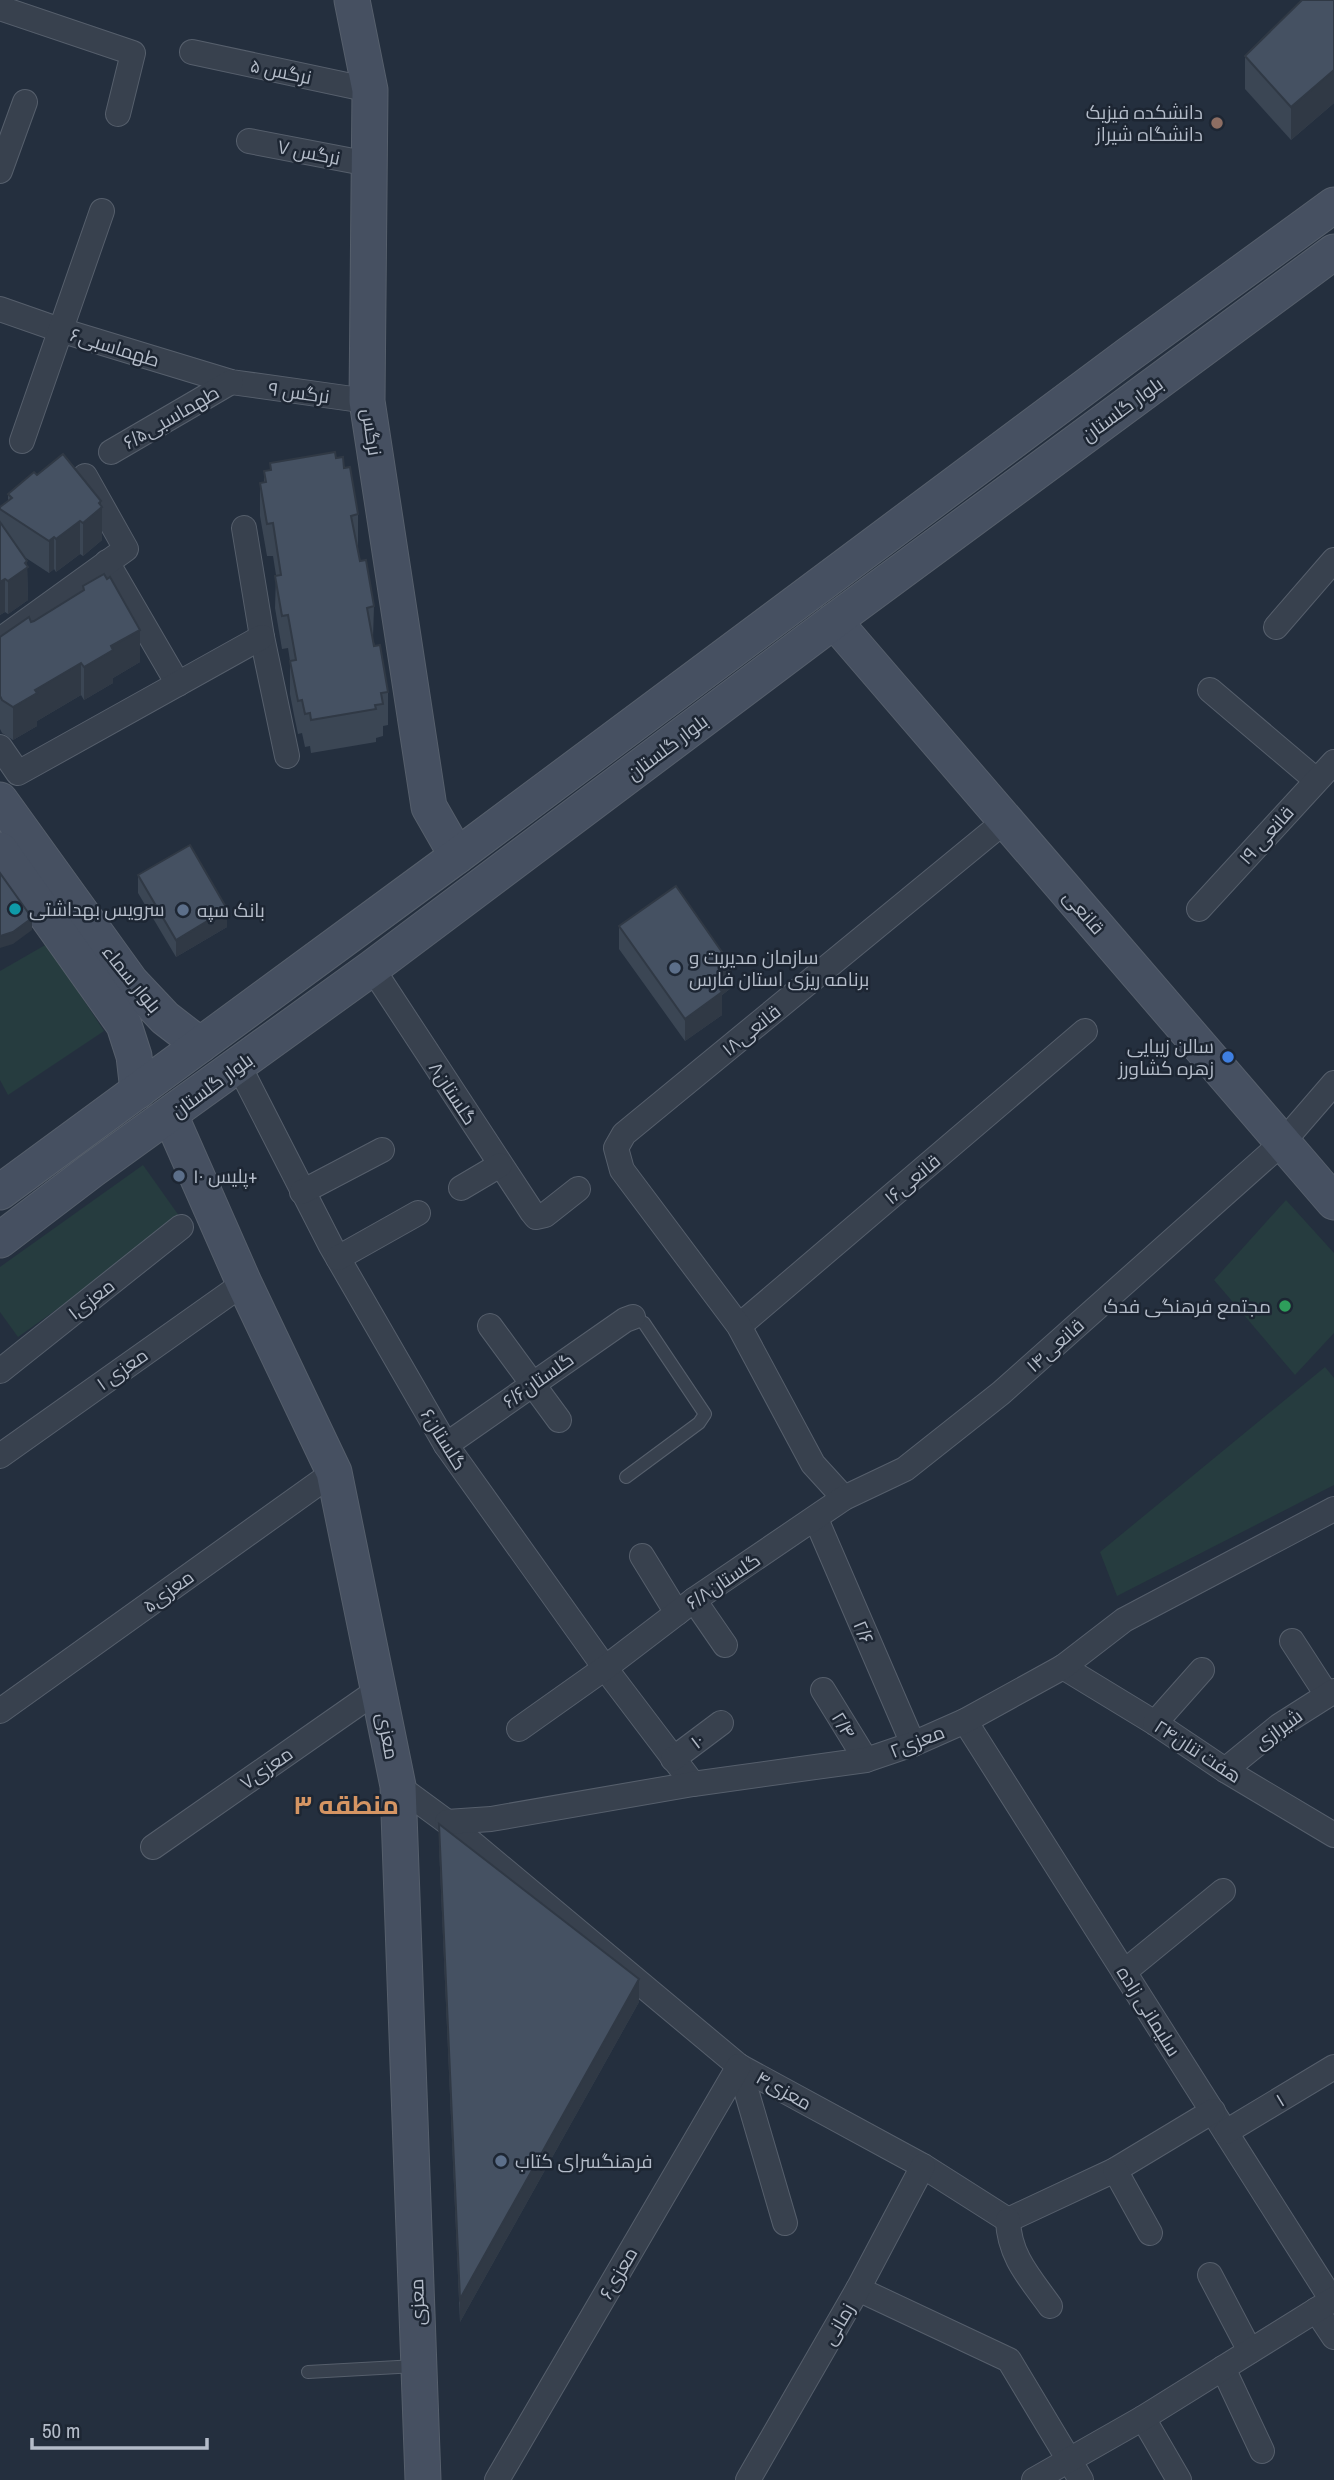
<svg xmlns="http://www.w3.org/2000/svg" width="1334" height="2480" viewBox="0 0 1334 2480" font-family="'Archivo Narrow',Cairo,sans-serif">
	<rect width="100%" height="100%" fill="#242f3e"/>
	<g fill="#263c3f">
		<path d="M47 944 104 1031 8 1095 0 1080V971Z"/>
		<path d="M143 1165 182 1220 18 1337 0 1312V1267Z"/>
		<path d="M1286 1200 1334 1253V1333L1295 1375 1214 1280Z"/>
		<path d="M1325 1367 1334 1378V1485L1117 1596 1100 1552Z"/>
	</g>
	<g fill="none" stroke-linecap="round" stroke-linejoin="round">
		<defs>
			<g id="lane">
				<path d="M626 1477 699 1423 705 1414 644 1323 633 1317"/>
				<path d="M308 2372 416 2366"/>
			</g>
			<g id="street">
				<path d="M0 8 133 53 118 114"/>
				<path d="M192 52 370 90"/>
				<path d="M249 141 369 164"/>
				<path d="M0 171 25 102"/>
				<path d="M0 309 60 330 231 382 367 401"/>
				<path d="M22 441 102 211"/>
				<path d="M111 452 231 382"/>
				<path d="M244 528 262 637 287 756"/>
				<path d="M107 562 178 684"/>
				<path d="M1276 627 1334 560"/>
				<path d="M0 640 126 549 85 476"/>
				<path d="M1210 690 1316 780"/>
				<path d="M0 747 18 773 262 637"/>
				<path d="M1199 909 1334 762"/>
				<path d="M372 968 532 1212 536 1217 545 1215 578 1189"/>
				<path d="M239 1066 331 1246 446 1445 605 1668 693 1784"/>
				<path d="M461 1188 500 1165"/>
				<path d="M302 1192 382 1150"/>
				<path d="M338 1258 418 1213"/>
				<path d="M490 1326 559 1420"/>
				<path d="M739 1326 1085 1031"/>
				<path d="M0 1371 181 1227"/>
				<path d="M446 1445 625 1320 633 1317"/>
				<path d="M0 1456 244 1283"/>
				<path d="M844 1498 813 1464 739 1326 622 1170 616 1148 624 1134 1005 821"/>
				<path d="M816 1519 913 1744"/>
				<path d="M642 1556 677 1613"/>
				<path d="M694 1600 725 1645"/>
				<path d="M1292 1641 1327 1695"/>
				<path d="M1063 1667 1155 1723 1225 1770 1334 1835"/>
				<path d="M823 1690 866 1760"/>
				<path d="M0 1711 334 1472"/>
				<path d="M965 1721 1332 2300"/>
				<path d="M1155 1723 1202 1670"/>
				<path d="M519 1729 605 1668 694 1600 844 1498 905 1469 1001 1393 1283 1142 1334 1083"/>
				<path d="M673 1759 721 1723"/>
				<path d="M1225 1770 1279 1726 1334 1691"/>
				<path d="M398 1786 447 1822 739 2066 923 2166 1008 2220 1115 2170 1213 2111"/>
				<path d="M447 1822 491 1819 693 1784 866 1760 913 1744 965 1721 1063 1667 1124 1620 1334 1509"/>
				<path d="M153 1847 378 1690"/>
				<path d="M1124 1972 1223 1891"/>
				<path d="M739 2066 785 2223"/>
				<path d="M1226 2132 1334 2067"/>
				<path d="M1115 2170 1150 2233"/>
				<path d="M1008 2220C1009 2256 1030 2278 1050 2306"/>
				<path d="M1210 2275 1250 2351"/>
				<path d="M858 2289 1009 2360 1081 2480"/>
				<path d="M1316 2310 1334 2337"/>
				<path d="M1223 2368 1262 2451"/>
				<path d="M1143 2418 1179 2480"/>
				<path d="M497 2480 739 2066"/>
				<path d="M748 2480 858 2289 923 2166"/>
				<path d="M1034 2480 1143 2418 1334 2299"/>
			</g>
			<g id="secondary">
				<path d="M352 0 370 90 367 401 429 807 457 856"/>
				<path d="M834 621 1334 1202"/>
				<path d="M0 800 131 982 165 1018 200 1045"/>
				<path d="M0 850 124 1025 134 1056 138 1091"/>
				<path d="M170 1115 244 1283 334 1472 398 1786 423 2480"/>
				<path d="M0 1192 457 856 1128 355 1334 205"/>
				<path d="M0 1240 92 1170 372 968 834 621 1334 252"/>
			</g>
		</defs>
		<use href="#lane" stroke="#565f6c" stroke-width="14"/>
		<use href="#street" stroke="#565f6c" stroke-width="26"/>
		<use href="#secondary" stroke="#565f6c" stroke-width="37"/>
		<use href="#lane" stroke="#38414e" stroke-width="12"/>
		<use href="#street" stroke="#38414e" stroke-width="24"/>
		<use href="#secondary" stroke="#465061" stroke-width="35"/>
	</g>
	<g fill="#3b4654">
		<path d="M1334 0V103L1291 140 1245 89V56Z"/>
		<path d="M336 458 344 468 358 514V547H357L360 561 374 606 373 639 388 692V725L383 726V736L376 738V742L311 753 310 746 305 747 302 733 298 734 294 715 290 694V661L288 648 282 649 275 608 276 575 273 556H267L260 516V483H264V471L270 470V463Z"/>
		<path d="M37 475 101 505 102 540 83 556 80 554 56 572 54 569 49 573 26 558 27 566 28 600 8 614 5 612 0 615V507L8 501V494Z"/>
		<path d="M83 586 140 662 113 678V683L84 700 81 695 37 721V726L13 740 2 733 0 729V637L34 621 83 590Z"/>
		<path d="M138 875 227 927 176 957 138 893Z"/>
		<path d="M619 926 731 988 722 995V1015L685 1041 619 949Z"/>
		<path d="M439 1824 639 2002 460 2322 439 1846Z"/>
	</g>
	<g fill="#303945">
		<path d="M1334 70V103L1291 140V107Z"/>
		<path d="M101 501V508L102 507V540L83 556V523Z"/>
		<path d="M80 521V554L56 572V539Z"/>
		<path d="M54 537V569L49 573V541Z"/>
		<path d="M27 561 28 600 8 614V581Z"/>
		<path d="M5 579V612L0 615V582Z"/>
		<path d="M140 630V662L113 678V683L84 700V667L111 646Z"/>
		<path d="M81 663V695L37 721V726L13 740V707L35 690Z"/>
		<path d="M227 909V927L176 957V940Z"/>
		<path d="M32 918V930L13 944 0 948V936Z"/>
		<path d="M731 965V988L722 995V1015L685 1041V1019L712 979Z"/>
		<path d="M639 1979V2002L460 2322V2299Z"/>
	</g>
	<g fill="#455162" stroke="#303945" stroke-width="2">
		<path d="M1302 0H1334V70L1291 107 1245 56Z"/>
		<path d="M335 452 336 458 343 457 344 468 350 467 358 514 351 516 360 561 366 560 374 606 367 608 374 646 380 645 388 692 381 693 383 704 375 705 376 709 311 720 310 713 305 714 302 700 298 701 290 661 296 660 288 615 282 616 275 576 281 575 273 523 267 524 260 483 266 482 264 471 271 470 270 463Z"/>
		<path d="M63 454 101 501 99 503 102 507 83 523 80 521 56 539 54 537 49 541 0 509V507L12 498 8 494 34 472 37 475Z"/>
		<path d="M0 522 27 561 25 563 28 567 8 581 5 579 0 582Z"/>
		<path d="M104 574 107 579 110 577 140 630 111 646 113 650 84 667 81 663 35 690 37 693 13 707 2 700 0 696V637L29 617 31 622 34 621 84 590 83 586Z"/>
		<path d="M190 845 227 909 176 940 138 875Z"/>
		<path d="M0 873 32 918 13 932 0 936Z"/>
		<path d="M676 886 731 965 712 979 722 992 685 1019 619 926Z"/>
		<path d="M439 1824 639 1979 460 2299Z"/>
	</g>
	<circle fill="#8d6e63" stroke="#1d2633" stroke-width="2.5" cx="1217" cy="123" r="7"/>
	<circle fill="#0f9aa8" stroke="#1d2633" stroke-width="2.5" cx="15" cy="909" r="7"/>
	<g fill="#5c6f8a" stroke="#1d2633" stroke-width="2.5">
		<circle cx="183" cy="910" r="7"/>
		<circle cx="675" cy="968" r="7"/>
		<circle cx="179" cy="1176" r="7"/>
		<circle cx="501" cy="2161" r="7"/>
	</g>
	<circle fill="#3f7fe0" stroke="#1d2633" stroke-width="2.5" cx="1228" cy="1057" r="7"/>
	<circle fill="#2e9e5b" stroke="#1d2633" stroke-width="2.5" cx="1285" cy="1306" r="7"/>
	<g text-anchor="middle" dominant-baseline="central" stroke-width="5" stroke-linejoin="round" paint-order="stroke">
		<g font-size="19" fill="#b4bcc9" stroke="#1d2633">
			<text transform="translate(281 71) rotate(12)">۵ نرگس</text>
			<text transform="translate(309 152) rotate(11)">۷ نرگس</text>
			<text transform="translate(115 347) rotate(17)">۶طهماسبی</text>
			<text transform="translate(299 392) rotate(8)">۹ نرگس</text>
			<text transform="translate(1122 409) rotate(-36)">بلوار گلستان</text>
			<text transform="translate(171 417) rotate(-30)">۶/۵طهماسبی</text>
			<text transform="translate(372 432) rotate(81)">نرگس</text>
			<text transform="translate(667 747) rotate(-37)">بلوار گلستان</text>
			<text transform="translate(1266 835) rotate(-48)">قانعی ۱۹</text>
			<text transform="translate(1084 912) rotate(49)">قانعی</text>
			<text transform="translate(132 979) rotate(51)">بلوار سماء</text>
			<text transform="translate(751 1030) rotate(-39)">۱۸قانعی</text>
			<text transform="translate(212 1085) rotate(-36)">بلوار گلستان</text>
			<text transform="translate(453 1093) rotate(57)">گلستان۸</text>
			<text transform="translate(912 1179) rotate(-40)">۱۶قانعی</text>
			<text transform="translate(91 1299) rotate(-38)">۱معزی</text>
			<text transform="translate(1055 1345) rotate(-42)">۱۴قانعی</text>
			<text transform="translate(122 1369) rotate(-35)">معزی ۱</text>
			<text transform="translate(538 1380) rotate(-35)">۶/۶گلستان</text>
			<text transform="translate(444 1439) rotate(58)">گلستان۶</text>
			<text transform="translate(723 1581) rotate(-34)">۶/۸گلستان</text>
			<text transform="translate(168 1591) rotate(-36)">۵معزی</text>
			<text transform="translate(864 1632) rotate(67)">۲/۶</text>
			<text transform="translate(844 1725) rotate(59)">۲/۴</text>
			<text transform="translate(1278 1729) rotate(-36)">شیرازی</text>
			<text transform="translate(388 1736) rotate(79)">معزی</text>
			<text transform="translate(697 1741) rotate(-37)">۱۰</text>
			<text transform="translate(917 1741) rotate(-22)">۲معزی</text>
			<text transform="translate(1198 1751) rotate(33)">هفت تنان۲۴</text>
			<text transform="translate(266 1768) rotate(-35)">۷معزی</text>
			<text transform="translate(1149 2011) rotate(58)">سلیمانی زاده</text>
			<text transform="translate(784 2090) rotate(29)">۴معزی</text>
			<text transform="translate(1280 2100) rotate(-31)">۱</text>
			<text transform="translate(618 2273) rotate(-60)">۶معزی</text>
			<text transform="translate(417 2302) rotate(-92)">معزی</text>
			<text transform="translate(838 2324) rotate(-60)">زمانی</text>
		</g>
		<g font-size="19" fill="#b4bcc9" stroke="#1d2633" text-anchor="start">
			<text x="1203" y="112" text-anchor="end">دانشکده فیزیک<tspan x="1203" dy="22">دانشگاه شیراز</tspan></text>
			<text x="29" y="909">سرویس بهداشتی</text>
			<text x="197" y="910">بانک سپه</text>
			<text x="689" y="957">سازمان مدیریت و<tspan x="689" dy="22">برنامه ریزی استان فارس</tspan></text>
			<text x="1214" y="1046" text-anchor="end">سالن زیبایی<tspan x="1214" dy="22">زهره کشاورز</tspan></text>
			<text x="193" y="1176">پلیس ۱۰+</text>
			<text x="1271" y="1306" text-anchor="end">مجتمع فرهنگی فدک</text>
			<text x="515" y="2161">فرهنگسرای کتاب</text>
		</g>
		<g font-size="26" font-weight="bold" fill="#d59563" stroke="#1d2633">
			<text x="346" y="1804">منطقه ۳</text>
		</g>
	</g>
	<path d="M32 2438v10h175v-10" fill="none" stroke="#b4bcc9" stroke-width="3.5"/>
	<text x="42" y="2438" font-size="21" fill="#b4bcc9" stroke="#1d2633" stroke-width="5" paint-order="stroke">50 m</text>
</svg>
